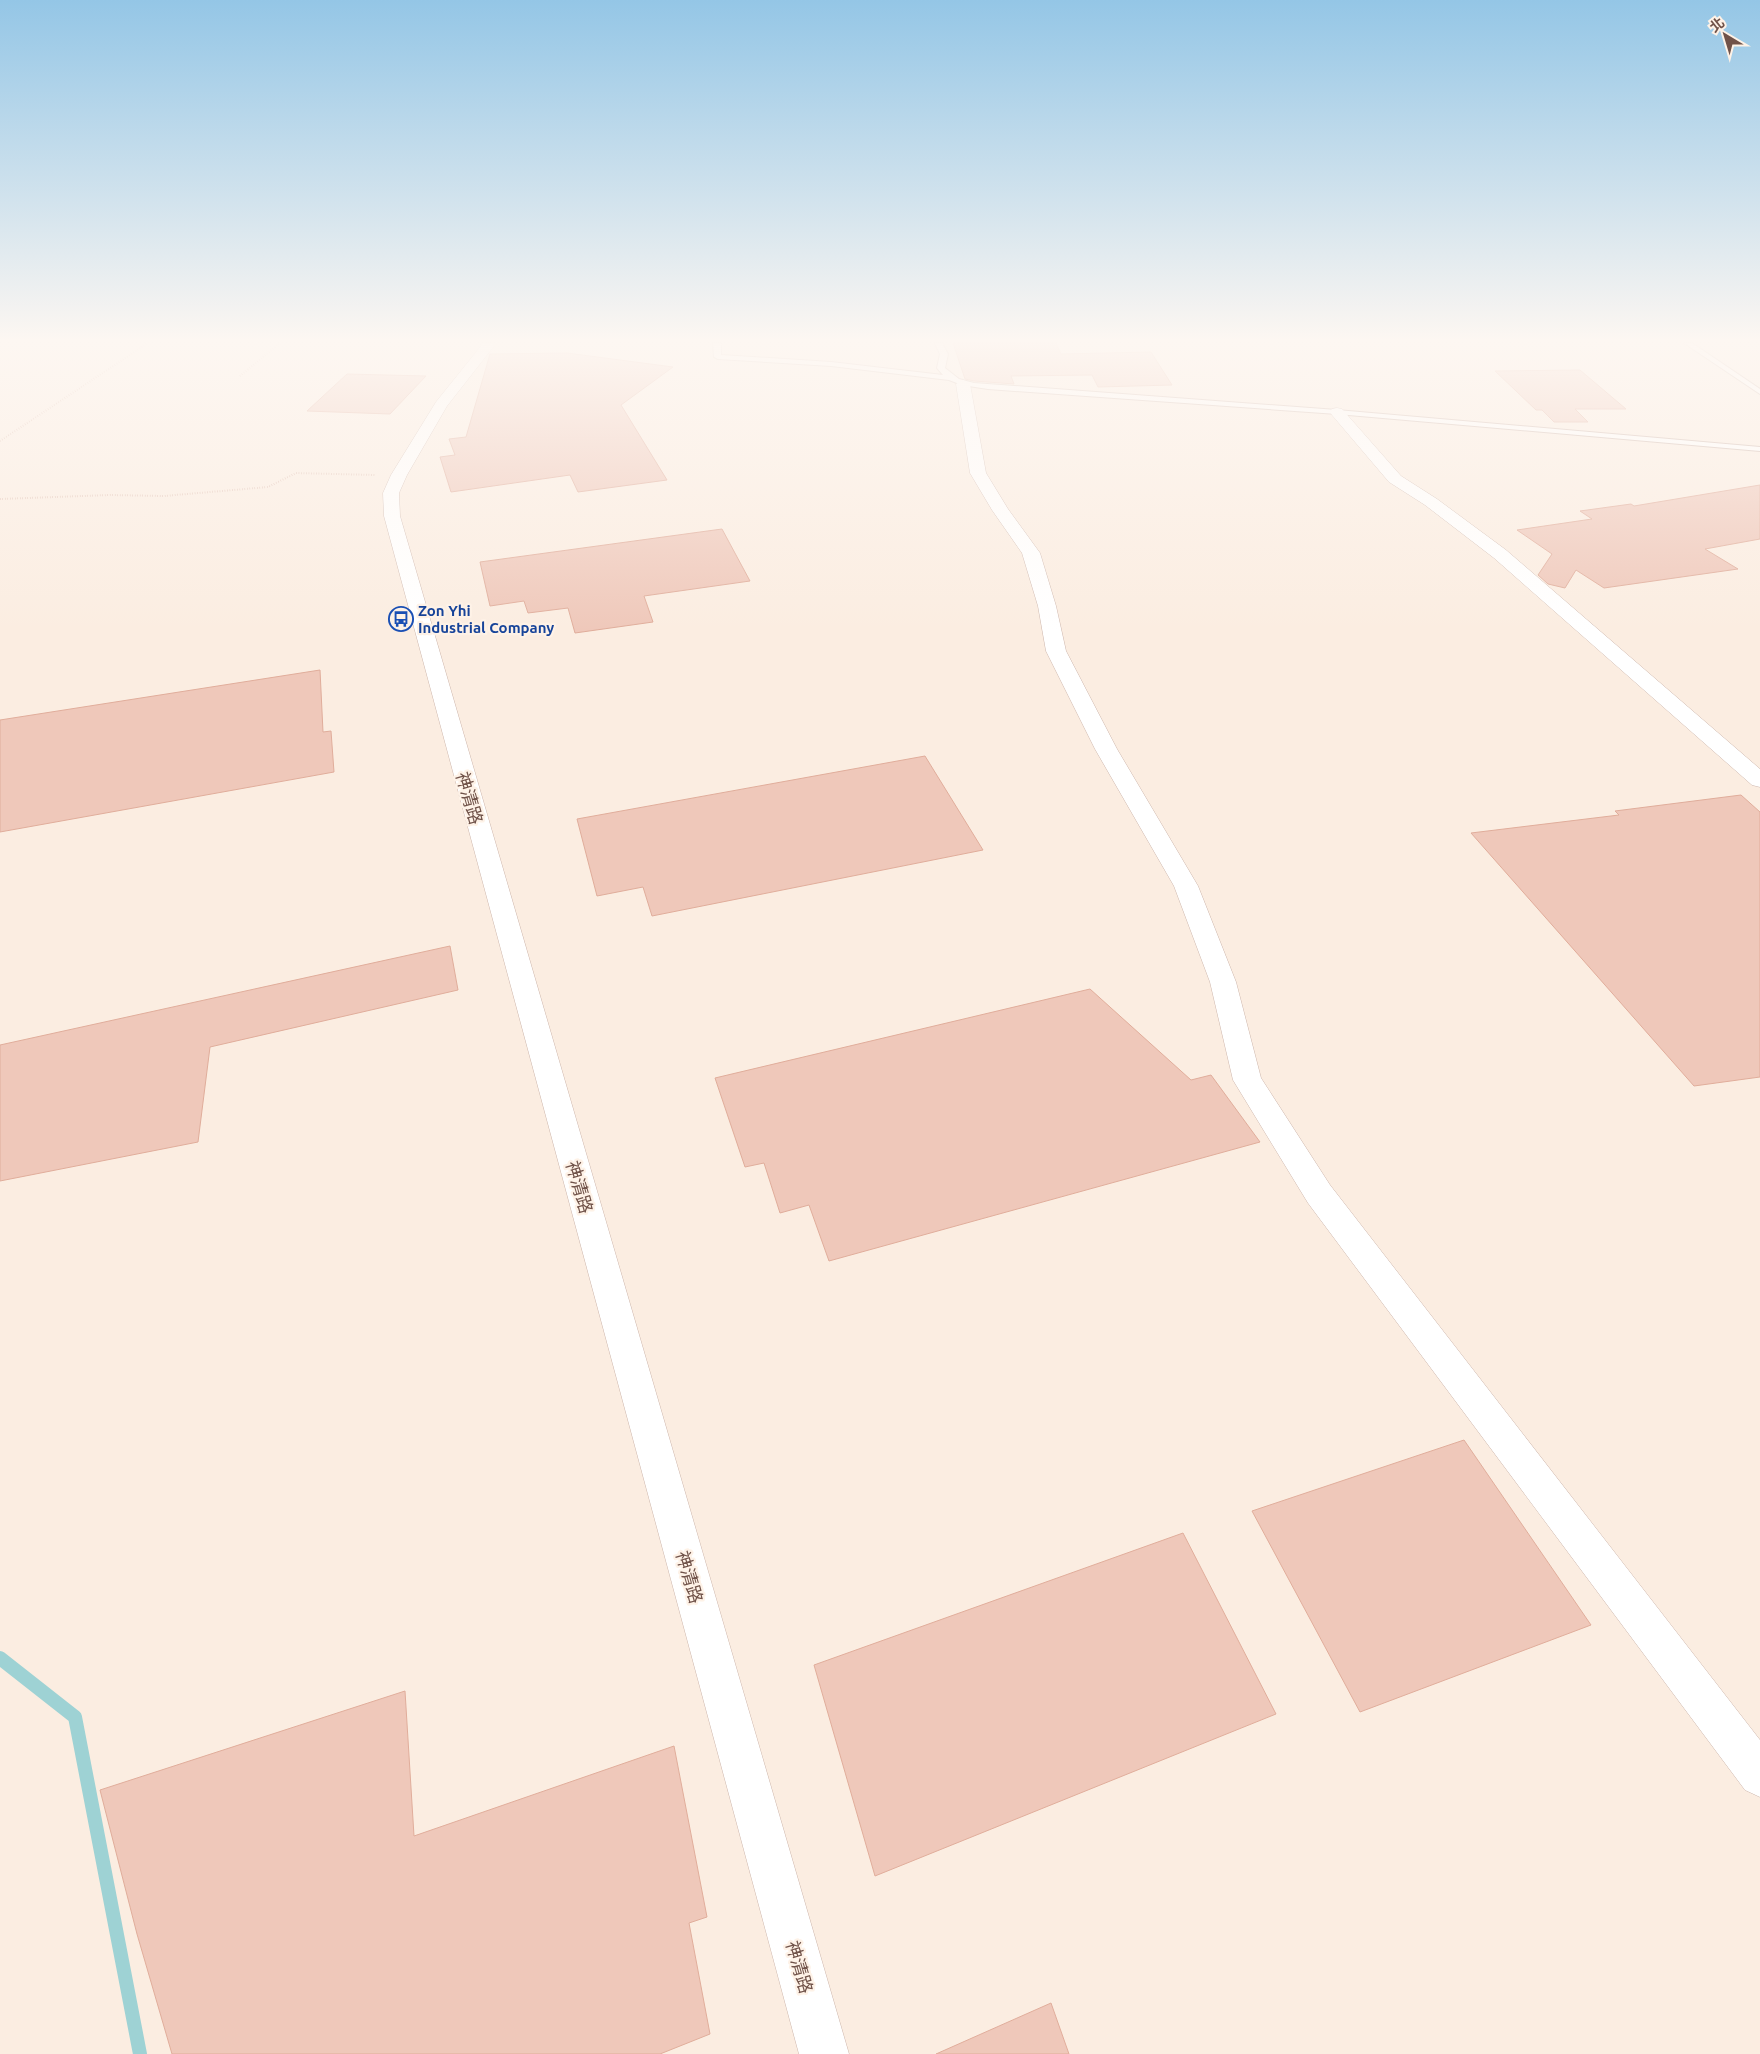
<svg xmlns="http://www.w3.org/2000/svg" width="1760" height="2054" viewBox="0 0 1760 2054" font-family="Ubuntu,'Noto Sans TC',sans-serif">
	<rect width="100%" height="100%" fill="#fbede1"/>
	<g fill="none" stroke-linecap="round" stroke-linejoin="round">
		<path stroke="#9ed2d4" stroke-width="14" d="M0 1658 75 1717 140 2054"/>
	</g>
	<g fill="#efc8ba" stroke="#e0ad9b">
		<path d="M953 343H1056L1061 354 1151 352 1172 385 1098 387 1092 375 1011 376 1014 384 974 381 965 379Z"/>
		<path d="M567 353 673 367 621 405 667 480 578 492 570 475 451 492 440 457 455 455 449 439 466 437 490 354Z"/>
		<path d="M1580 370 1626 409H1575L1588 422H1554L1542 410H1536L1495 371Z"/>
		<path d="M347 374 426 376 390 414 307 411Z"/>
		<path d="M1760 485V539L1705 549 1738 569 1604 588 1576 570 1565 588 1548 584 1538 575 1552 554 1517 530 1592 519 1580 511 1631 504 1634 506Z"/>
		<path d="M722 529 750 581 644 596 653 622 575 633 568 608 528 613 524 601 490 606 480 562Z"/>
		<path d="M320 670 323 732 331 731 334 772 0 832V720Z"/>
		<path d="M925 756 983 850 652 916 643 887 597 896 577 819Z"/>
		<path d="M1741 795 1760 812V1077L1694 1086 1471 833 1619 815 1615 811Z"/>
		<path d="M450 946 458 990 210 1047 198 1142 0 1181V1045Z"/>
		<path d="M1090 989 1191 1080 1211 1075 1260 1142 829 1261 809 1205 780 1213 764 1163 745 1167 715 1078Z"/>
		<path d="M1464 1440 1591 1625 1360 1712 1252 1511Z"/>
		<path d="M1183 1533 1276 1714 875 1876 814 1665Z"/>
		<path d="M405 1691 414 1836 674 1746 707 1917 689 1923 710 2034 660 2054H172L137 1934 100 1790Z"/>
		<path d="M1051 2003 1069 2054H936Z"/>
	</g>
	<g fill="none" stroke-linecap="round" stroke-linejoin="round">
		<defs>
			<g id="service">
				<path d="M713 343H721V355L831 362 943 375 937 368 940 354 935 343H942L948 354 945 368 959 379 974 383 1337 410 1760 447V451L1337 414 988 389 962 385 949 380 831 366 718 359 714 357Z"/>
				<path d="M1684 343H1692L1760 389V394Z"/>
			</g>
			<g id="minor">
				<path d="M963 380 970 384 986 473 1008 509 1040 553 1056 606 1066 651 1117 749 1198 886 1236 982 1261 1078 1330 1185 1760 1740V1797L1745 1790 1308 1203 1233 1080 1210 982 1174 886 1095 749 1046 651 1038 606 1022 553 992 510 970 473 956 384Z"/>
				<path d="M1337 408 1342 409 1401 476 1437 499 1506 550 1760 769V787L1752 785 1494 558 1425 505 1389 482 1332 415 1330 412 1332 409Z"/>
			</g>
			<path id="tertiary" d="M481 343H493L494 346 447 406 407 475 399 493 400 516 849 2054H799L384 516 383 493 391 475 436 402 481 346Z"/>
		</defs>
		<use href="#service" stroke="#cdb6ac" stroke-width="2"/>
		<use href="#minor" stroke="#cdb6ac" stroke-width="1"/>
		<use href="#tertiary" stroke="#cdb6ac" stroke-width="1"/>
		<g stroke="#d3ac9e" stroke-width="2" stroke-dasharray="0.5 2" stroke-linecap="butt">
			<path d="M240 376 280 343"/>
			<path d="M0 441 148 343"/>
			<path d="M0 499 110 495 164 496 268 487 296 473 376 475"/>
		</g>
		<use href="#service" fill="#fff" fill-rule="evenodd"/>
		<use href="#minor" fill="#fff" fill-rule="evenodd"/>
		<use href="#tertiary" fill="#fff" fill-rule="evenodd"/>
	</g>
	<linearGradient id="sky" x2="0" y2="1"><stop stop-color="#94c6e6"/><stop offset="0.54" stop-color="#fdf7f2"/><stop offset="1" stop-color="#fdf7f2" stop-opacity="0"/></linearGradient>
	<rect width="1760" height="631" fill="url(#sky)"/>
	<defs>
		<symbol id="bus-ring" viewBox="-11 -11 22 22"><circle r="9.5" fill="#fef2e7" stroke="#1a4fb4" stroke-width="1.5"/><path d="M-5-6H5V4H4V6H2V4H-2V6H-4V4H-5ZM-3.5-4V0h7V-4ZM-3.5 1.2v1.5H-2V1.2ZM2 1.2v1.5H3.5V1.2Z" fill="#1a4fb4"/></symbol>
	</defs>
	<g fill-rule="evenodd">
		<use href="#bus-ring" x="387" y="605" width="28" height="28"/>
	</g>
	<g text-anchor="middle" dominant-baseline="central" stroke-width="4.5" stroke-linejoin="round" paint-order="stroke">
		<g font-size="15" font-weight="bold" fill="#164399" stroke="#fef2e7" text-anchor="start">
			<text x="418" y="610">Zon Yhi<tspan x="418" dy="17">Industrial Company</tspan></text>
		</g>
		<g font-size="18" fill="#705249" stroke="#fef2e7">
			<text transform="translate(470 798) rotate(74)">神清路</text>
			<text transform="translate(580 1187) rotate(74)">神清路</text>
			<text transform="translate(690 1577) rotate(74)">神清路</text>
			<text transform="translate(800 1967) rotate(74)">神清路</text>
		</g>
	</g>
	<g transform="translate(1725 35) rotate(322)" stroke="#fef2e7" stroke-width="4" paint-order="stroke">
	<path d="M0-4L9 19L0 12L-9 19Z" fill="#705249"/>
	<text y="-8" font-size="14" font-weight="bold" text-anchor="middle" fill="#705249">北</text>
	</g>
</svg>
